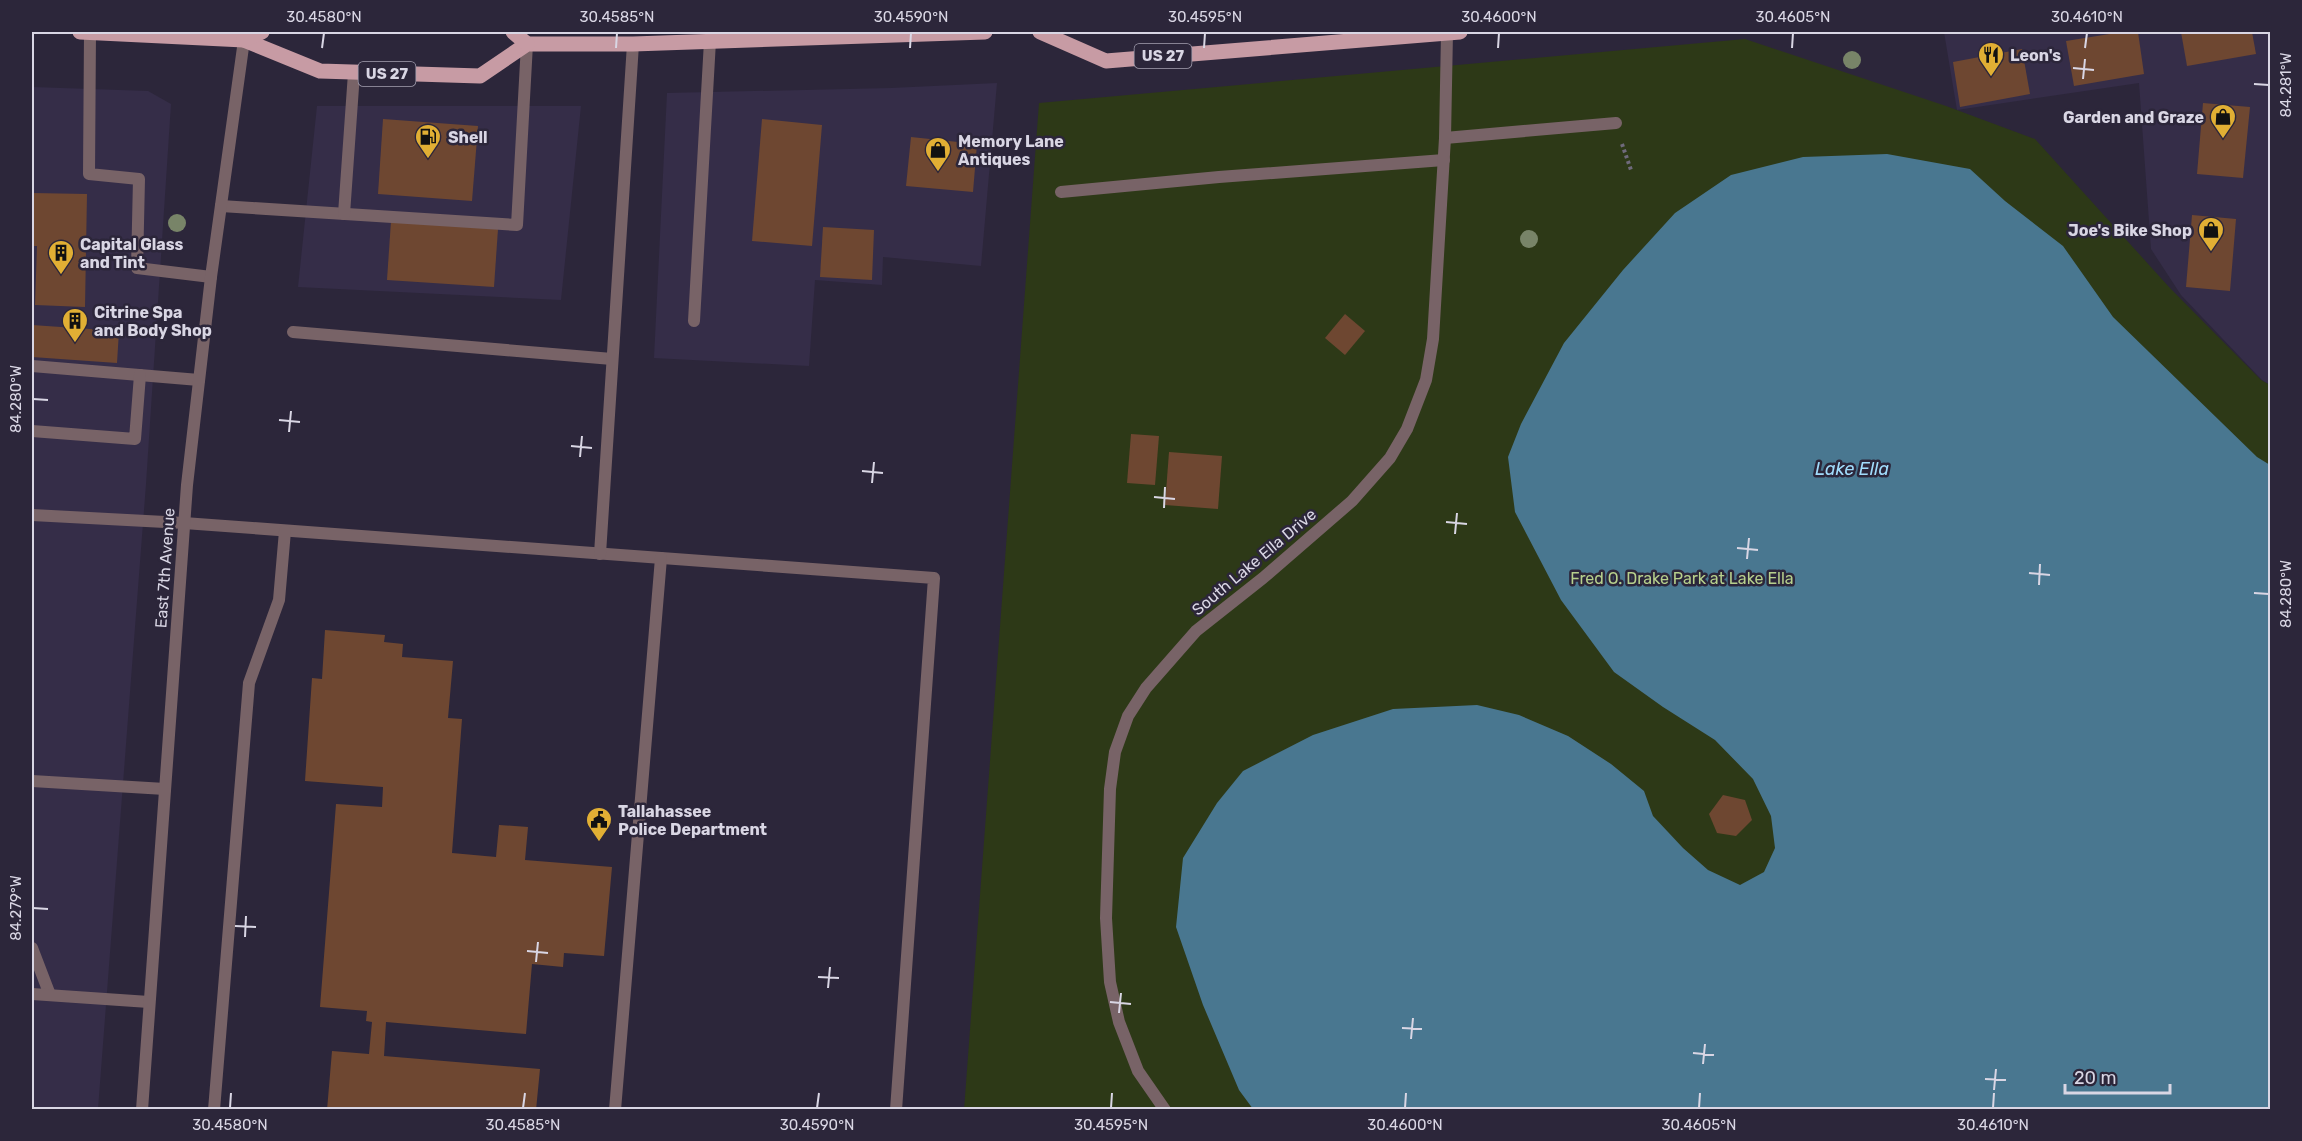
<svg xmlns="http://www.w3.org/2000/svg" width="2302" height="1141" viewBox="0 0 2302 1141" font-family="Rubik,sans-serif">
	<rect width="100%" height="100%" fill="#2c263a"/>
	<g fill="#352d48">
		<path d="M1944 32H2270V385L2262 380 2181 295 2151 249 2139 83 1957 110Z"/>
		<path d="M997 83 981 266 883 257 882 285 815 280 809 366 654 358 667 93 891 88Z"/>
		<path d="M32 87 148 91 171 104 146 484 98 1109 32 1110Z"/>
		<path d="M317 106H581L561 300 298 287Z"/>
	</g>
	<path fill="#2d3917" d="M1745 39 1946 106 2035 139 2169 287 2261 380 2270 385V1109L964 1110 1039 103Z"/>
	<path fill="#497790" d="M1887 154 1970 169 2005 201 2063 246 2113 317 2257 457 2270 465V1109H1253L1239 1090 1203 1005 1176 927 1183 858 1217 803 1243 771 1313 735 1393 709 1477 705 1519 715 1568 736 1611 764 1644 791 1653 816 1683 848 1708 870 1740 885 1764 872 1775 848 1771 816 1753 779 1715 740 1663 707 1614 672 1561 600 1515 512 1508 457 1521 424 1564 343 1623 270 1675 213 1731 175 1803 157Z"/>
	<g fill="#6e4731">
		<path d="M2122 32H2138L2144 74 2074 86 2066 41Z"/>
		<path d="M2181 32H2252L2256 54 2187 66Z"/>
		<path d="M2022 49 2030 94 1960 107 1953 62Z"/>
		<path d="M2203 103 2250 107 2243 178 2197 174Z"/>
		<path d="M383 119 478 126 472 201 378 194Z"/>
		<path d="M762 119 822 125 812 246 752 241Z"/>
		<path d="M911 137 977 144 973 192 906 186Z"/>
		<path d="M32 193 87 194 85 307 35 305 37 246H32Z"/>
		<path d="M2192 215 2236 219 2230 291 2186 287Z"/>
		<path d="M391 221 498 229 494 287 387 280Z"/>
		<path d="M823 227 874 230 872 280 820 277Z"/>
		<path d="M1345 314 1365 331 1345 355 1325 338Z"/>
		<path d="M32 325 119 331 117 363 32 357Z"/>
		<path d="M1131 434 1159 436 1155 485 1127 483Z"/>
		<path d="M1169 452 1222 456 1218 509 1165 505Z"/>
		<path d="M325 630 385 635 384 642 403 644 402 657 453 661 448 718 462 719 452 853 496 857 499 825 528 827 525 860 612 867 604 956 564 953 563 967 532 964 526 1034 386 1022 384 1056 540 1069 536 1110H327L332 1051 369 1054 372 1022 366 1021 367 1011 320 1007 336 804 382 807 383 787 305 781 312 678 322 679Z"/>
		<path d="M1723 795 1745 800 1752 820 1736 836 1717 833 1709 814Z"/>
	</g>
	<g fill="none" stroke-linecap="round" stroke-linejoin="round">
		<path stroke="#6f6a7c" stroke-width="4" stroke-dasharray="3 3" stroke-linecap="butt" d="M1622 144 1631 170"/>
		<g stroke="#786367" stroke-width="12">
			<path d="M90 32 89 174 139 179 137 268 211 277"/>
			<path d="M1445 138 1616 123"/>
			<path d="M1061 192 1219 177 1444 160"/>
			<path d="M221 206 517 225 527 44"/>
			<path d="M344 214 354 73"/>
			<path d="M694 321 710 41"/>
			<path d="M293 332 612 359"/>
			<path d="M32 366 199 380"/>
			<path d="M32 431 135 439 140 375"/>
			<path d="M32 515 184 523 934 578 896 1110"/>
			<path d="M600 554 633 44"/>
			<path d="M32 781 165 789"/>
			<path d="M32 948 50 995"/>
			<path d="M32 994 149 1002"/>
			<path d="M214 1110 249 683 279 600 285 531"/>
			<path d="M615 1110 661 558"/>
		</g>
		<path stroke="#786367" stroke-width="12" d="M1165 1110 1138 1071 1119 1022 1110 982 1106 918 1110 789 1115 752 1128 716 1146 688 1196 631 1263 578 1352 501 1390 458 1407 429 1426 380 1433 339 1445 138 1447 33"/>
		<path stroke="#786367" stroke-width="12" d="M142 1110 187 485 211 277 245 33"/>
		<g stroke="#c79ba4" stroke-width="15">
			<path d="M80 32 244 40 320 71 480 76 527 44H633L985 32"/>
			<path d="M513 32 527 44"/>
			<path d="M1040 32 1106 61 1460 32"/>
			<path d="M244 40 262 32"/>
		</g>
	</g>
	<g fill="#788468">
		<circle cx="1852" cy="60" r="9"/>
		<circle cx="177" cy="223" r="9"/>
		<circle cx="1529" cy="239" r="9"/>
	</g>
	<path fill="none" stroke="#d9d6e4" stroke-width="2" d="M322 48 324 33M616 48 617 33M910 48 911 33M1204 48 1205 33M1498 48 1499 33M1792 48 1793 33M2085 48 2087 33M2073 68 2094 70M2083 79 2085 59M2254 84 2269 85M33 399 48 400M279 420 300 422M289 432 291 411M571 446 592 448M580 457 582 436M862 471 883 473M872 483 874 462M1154 497 1175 499M1164 508 1165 487M1446 522 1467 524M1455 534 1457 513M1737 548 1758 550M1747 559 1749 538M2029 573 2050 575M2039 585 2040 564M2254 593 2269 594M33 908 48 909M235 926 256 927M245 937 246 916M527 951 548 953M536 962 538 942M818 977 839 978M828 988 830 967M1110 1002 1131 1004M1119 1013 1121 993M1402 1028 1422 1029M1411 1039 1413 1018M1693 1053 1714 1055M1703 1064 1705 1044M1985 1079 2006 1080M1994 1090 1996 1069M230 1108 231 1093M523 1108 525 1093M817 1108 819 1093M1111 1108 1112 1093M1405 1108 1406 1093M1699 1108 1700 1093M1993 1108 1994 1093"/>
	<defs>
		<symbol id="restaurant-pin" viewBox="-11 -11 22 30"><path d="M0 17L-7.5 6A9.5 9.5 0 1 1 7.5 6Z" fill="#e1af34" stroke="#2c263a"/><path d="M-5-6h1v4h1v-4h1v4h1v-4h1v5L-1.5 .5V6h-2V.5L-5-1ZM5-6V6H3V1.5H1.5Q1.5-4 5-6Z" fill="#111"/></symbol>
		<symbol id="shop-pin" viewBox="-11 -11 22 30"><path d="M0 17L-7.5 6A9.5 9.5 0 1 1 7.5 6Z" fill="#e1af34" stroke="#2c263a"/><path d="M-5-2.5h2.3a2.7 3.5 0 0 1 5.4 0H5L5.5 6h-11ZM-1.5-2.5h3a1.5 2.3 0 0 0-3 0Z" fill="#111"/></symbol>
		<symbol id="fuel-pin" viewBox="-11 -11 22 30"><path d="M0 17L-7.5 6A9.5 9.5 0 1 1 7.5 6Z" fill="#e1af34" stroke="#2c263a"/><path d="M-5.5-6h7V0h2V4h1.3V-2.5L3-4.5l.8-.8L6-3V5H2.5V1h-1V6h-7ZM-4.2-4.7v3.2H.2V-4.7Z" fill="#111"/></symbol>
		<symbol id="building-pin" viewBox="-11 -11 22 30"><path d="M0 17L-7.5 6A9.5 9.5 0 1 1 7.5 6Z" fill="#e1af34" stroke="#2c263a"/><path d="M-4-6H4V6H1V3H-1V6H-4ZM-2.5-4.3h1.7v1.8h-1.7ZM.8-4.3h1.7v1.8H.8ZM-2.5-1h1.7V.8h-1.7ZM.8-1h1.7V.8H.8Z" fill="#111"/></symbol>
		<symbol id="civic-pin" viewBox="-11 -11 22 30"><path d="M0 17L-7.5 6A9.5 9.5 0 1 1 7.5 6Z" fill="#e1af34" stroke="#2c263a"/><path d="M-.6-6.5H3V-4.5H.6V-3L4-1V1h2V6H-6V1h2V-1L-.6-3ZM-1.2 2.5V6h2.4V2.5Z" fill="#111"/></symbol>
	</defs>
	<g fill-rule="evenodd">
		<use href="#restaurant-pin" x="1976" y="40" width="30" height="40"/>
		<use href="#shop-pin" x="2208" y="102" width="30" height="40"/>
		<use href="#fuel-pin" x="413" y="122" width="30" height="40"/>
		<use href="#shop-pin" x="923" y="135" width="30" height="40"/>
		<use href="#shop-pin" x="2196" y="215" width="30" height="40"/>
		<use href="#building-pin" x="46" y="238" width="30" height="40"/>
		<use href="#building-pin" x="60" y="306" width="30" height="40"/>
		<use href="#civic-pin" x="584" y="805" width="30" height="40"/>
	</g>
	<g text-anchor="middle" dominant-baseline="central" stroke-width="5" stroke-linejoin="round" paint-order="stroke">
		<g fill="#2c263a" stroke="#a5a1b1" stroke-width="1.5">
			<rect x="1134.5" y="44" width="57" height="24" rx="4.5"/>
			<rect x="358.5" y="62" width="57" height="24" rx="4.5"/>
		</g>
		<g font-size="15" font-weight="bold" fill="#d9d6e4">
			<text x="1163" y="56">US 27</text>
			<text x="387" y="74">US 27</text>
		</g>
		<g font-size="16" font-weight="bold" fill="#d9d6e4" stroke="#2c263a" text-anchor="start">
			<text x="2010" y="55">Leon's</text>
			<text x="2204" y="117" text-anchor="end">Garden and Graze</text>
			<text x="448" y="137">Shell</text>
			<text x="958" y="141">Memory Lane<tspan x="958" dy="18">Antiques</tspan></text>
			<text x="2192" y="230" text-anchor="end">Joe's Bike Shop</text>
			<text x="80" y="244">Capital Glass<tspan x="80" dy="18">and Tint</tspan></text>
			<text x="94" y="312">Citrine Spa<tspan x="94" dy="18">and Body Shop</tspan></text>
			<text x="618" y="811">Tallahassee<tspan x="618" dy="18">Police Department</tspan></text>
		</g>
		<g font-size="16" fill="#d9d6e4" stroke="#2c263a">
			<text transform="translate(1254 562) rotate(-40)">South Lake Ella Drive</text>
			<text transform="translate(165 568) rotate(-86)">East 7th Avenue</text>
		</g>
		<g font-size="16" fill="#b7d08d" stroke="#2c263a">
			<text x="1682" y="578">Fred O. Drake Park at Lake Ella</text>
		</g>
		<g font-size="18" font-style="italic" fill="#a1dcfc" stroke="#2c263a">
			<text x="1852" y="469">Lake Ella</text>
		</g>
	</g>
	<rect width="2302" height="1141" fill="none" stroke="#2c263a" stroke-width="66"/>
	<path d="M2065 1084v9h105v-9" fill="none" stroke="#d9d6e4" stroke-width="3"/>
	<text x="2074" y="1084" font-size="18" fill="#d9d6e4" stroke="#2c263a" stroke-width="4.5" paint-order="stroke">20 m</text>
	<rect x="33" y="33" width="2236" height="1075" fill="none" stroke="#d9d6e4" stroke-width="2"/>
	<g font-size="15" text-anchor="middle" fill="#d9d6e4">
		<text x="324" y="22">30.4580°N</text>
		<text x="617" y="22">30.4585°N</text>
		<text x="911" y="22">30.4590°N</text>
		<text x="1205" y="22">30.4595°N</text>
		<text x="1499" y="22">30.4600°N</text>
		<text x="1793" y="22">30.4605°N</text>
		<text x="2087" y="22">30.4610°N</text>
		<text transform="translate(2286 85) rotate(-90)" y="5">84.281°W</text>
		<text transform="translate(16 399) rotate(-90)" y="5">84.280°W</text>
		<text transform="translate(2286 594) rotate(-90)" y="5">84.280°W</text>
		<text transform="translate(16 908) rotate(-90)" y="5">84.279°W</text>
		<text x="230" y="1130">30.4580°N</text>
		<text x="523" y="1130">30.4585°N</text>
		<text x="817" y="1130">30.4590°N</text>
		<text x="1111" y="1130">30.4595°N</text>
		<text x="1405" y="1130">30.4600°N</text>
		<text x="1699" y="1130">30.4605°N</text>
		<text x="1993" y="1130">30.4610°N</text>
	</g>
</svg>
